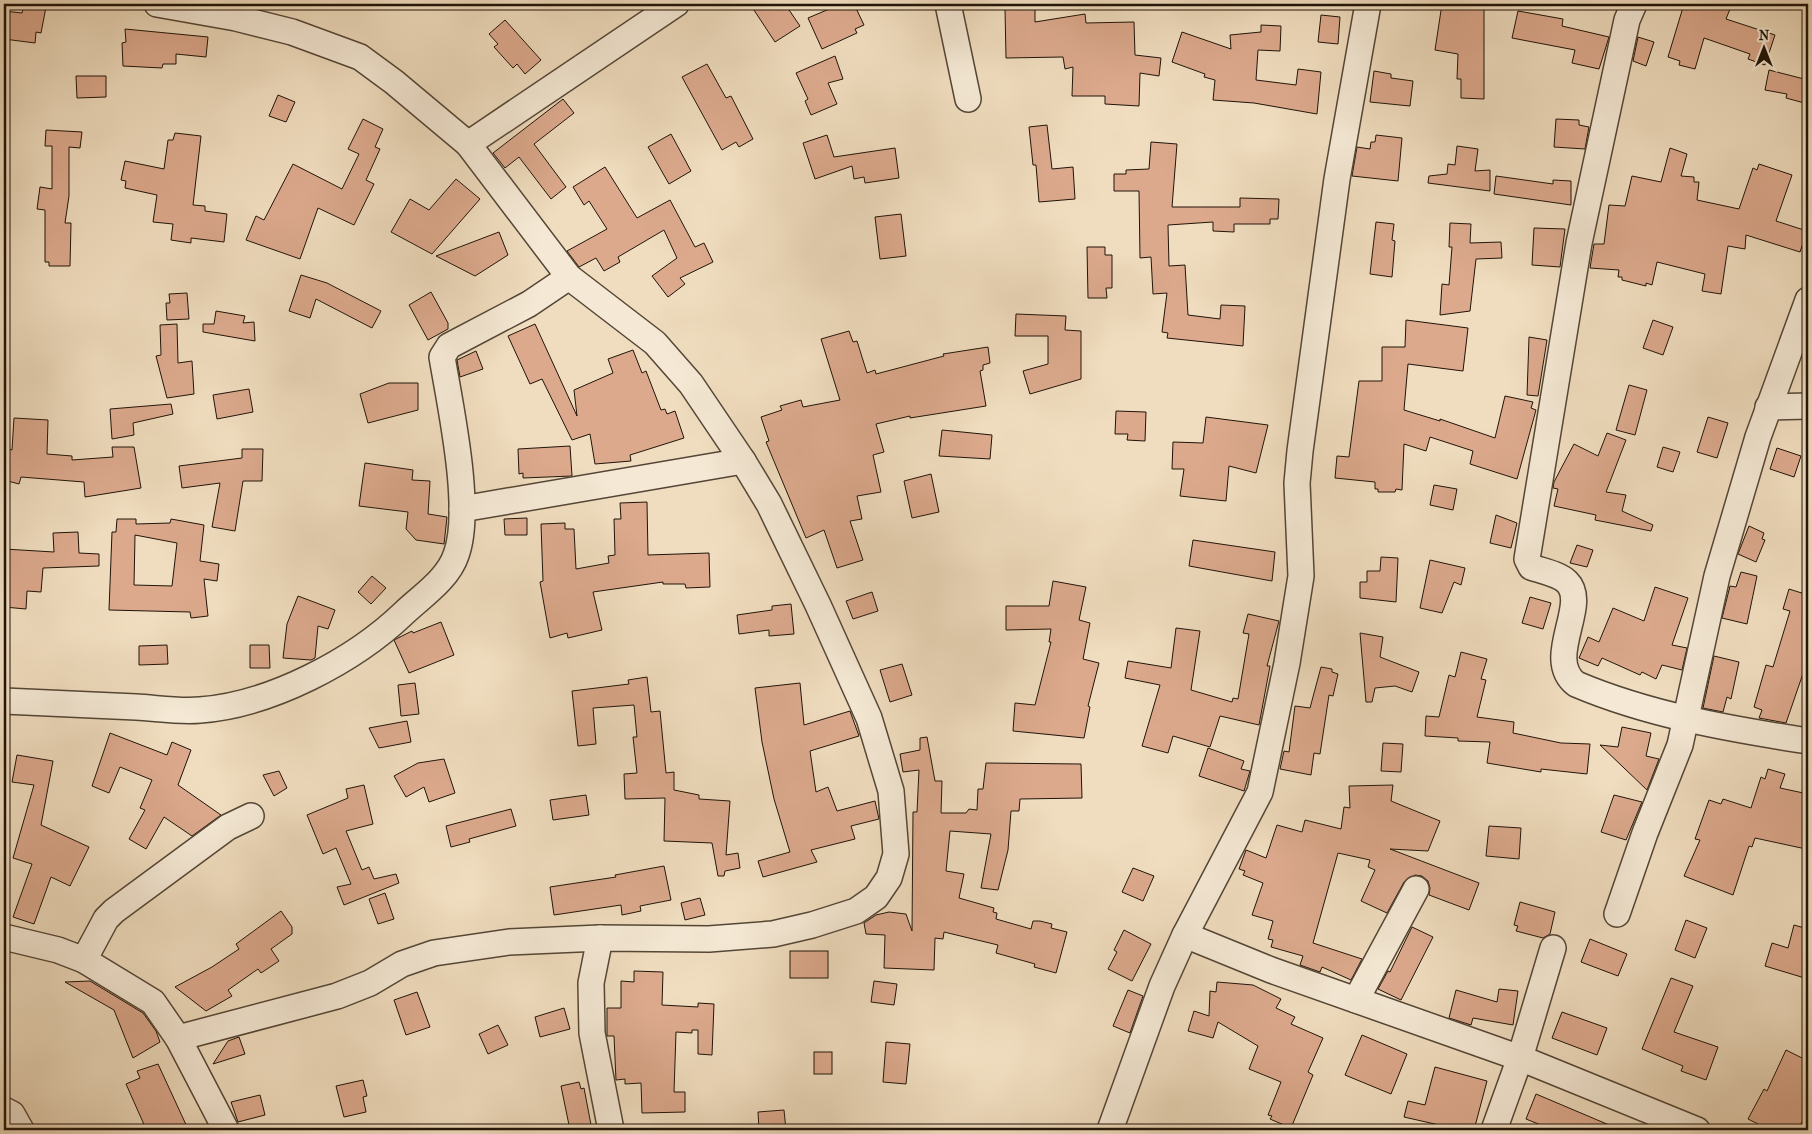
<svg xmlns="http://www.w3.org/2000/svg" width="1812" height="1134" viewBox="0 0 1812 1134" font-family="'IM FELL French Canon',serif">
	<rect width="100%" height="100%" fill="#f0ddbf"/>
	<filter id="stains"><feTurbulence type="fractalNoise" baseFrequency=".004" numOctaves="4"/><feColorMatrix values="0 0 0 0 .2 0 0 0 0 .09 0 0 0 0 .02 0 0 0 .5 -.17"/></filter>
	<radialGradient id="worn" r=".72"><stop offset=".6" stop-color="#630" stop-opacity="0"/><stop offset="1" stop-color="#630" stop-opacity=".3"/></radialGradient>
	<g fill="#dca98d" stroke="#201408" fill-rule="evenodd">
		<path d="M24 4 46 7 41 33 36 32 35 43 4 39V11L22 13Z"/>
		<path d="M750 4H785L800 26 775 42Z"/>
		<path d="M841 4H854L864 25 855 29 857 33 822 49 808 18Z"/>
		<path d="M1442 4H1484V99L1461 98V79H1457L1458 54 1435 50Z"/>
		<path d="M1684 4H1732L1726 19 1775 35 1765 65 1748 59 1750 54 1704 38 1695 69 1679 65 1680 61 1668 57Z"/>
		<path d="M1005 9H1035V22L1085 14 1086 23 1134 22 1135 55 1161 58 1159 76 1140 73 1139 106 1105 104V96H1072L1073 67 1065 69 1063 57 1006 58Z"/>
		<path d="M1518 11 1563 19 1562 26 1609 37 1599 69 1572 63 1575 50 1512 38Z"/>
		<path d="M1321 15 1340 17 1338 44 1318 42Z"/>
		<path d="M505 20 541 60 525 74 517 64 513 68 494 47 498 44 489 34Z"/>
		<path d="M1261 25 1281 26 1280 51 1258 50 1256 80 1296 85 1298 69 1321 72 1317 114 1254 103 1213 100 1215 80 1204 77 1205 74 1172 62 1182 32 1231 49 1230 35 1261 32Z"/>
		<path d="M125 29 208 37 206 57 176 54V64H163L162 68 123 66 122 43 126 42Z"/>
		<path d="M1638 37 1654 42 1646 66 1633 61Z"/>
		<path d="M835 56 843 79 828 83 837 104 811 115 805 101 808 99 796 73Z"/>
		<path d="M707 64 726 98 731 96 753 139 739 147 736 142 722 150 682 77Z"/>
		<path d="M1769 70 1808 80V104L1786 98 1787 94 1765 90Z"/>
		<path d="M1374 71 1391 74V78L1413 81 1410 106 1370 102Z"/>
		<path d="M76 76H106V97L77 98Z"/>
		<path d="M278 95 295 102 286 122 269 116Z"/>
		<path d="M563 99 574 113 534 144 566 187 551 199 519 157 505 168 493 153Z"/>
		<path d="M363 119 383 129 375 147 380 149 366 180 374 184 354 225 318 208 300 259 246 240 256 216 264 220 293 164 342 189 359 154 348 149Z"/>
		<path d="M1556 119 1579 120V125L1589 127 1585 149 1554 147Z"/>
		<path d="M1047 125 1052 169 1073 167 1075 199 1039 202 1036 165H1033L1029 127Z"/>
		<path d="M46 130 82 132 80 148 69 147V196L65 223H71L70 266H49V262H45V210L37 209 40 187 52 189V146H45Z"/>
		<path d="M175 133 201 136 193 205 205 206V211L227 214 224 242 191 238V243L171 240 173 224 153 222 157 195 125 188 126 181 121 180 125 161 164 169 168 140H173Z"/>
		<path d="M671 134 691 171 669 184 648 147Z"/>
		<path d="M827 135 834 157 895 148 899 178 865 183 864 177 854 179 852 166 815 179 803 143Z"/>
		<path d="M1376 135 1402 138 1398 181 1352 176 1357 147 1370 149 1371 142H1375Z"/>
		<path d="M1151 142 1177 144 1172 207H1240V198L1279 199 1278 219H1270V224H1234V232L1213 231V222L1168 225 1169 266 1185 265 1188 315 1220 319 1221 305 1245 306 1243 346 1167 338 1168 333 1162 332 1167 293 1153 294 1151 257 1140 258 1139 191H1114V174H1126V170L1149 169Z"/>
		<path d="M1457 146 1478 149 1475 171 1490 170V191L1428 183 1429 176 1447 174 1448 164 1455 165Z"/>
		<path d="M1670 148 1687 154 1681 176 1694 177V182H1699L1697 200 1739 209 1753 168 1757 170 1759 164 1792 175 1776 221 1807 231 1800 252 1746 235 1745 249 1728 246 1721 294 1702 291 1705 274 1657 262 1652 285 1646 283V286L1622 280V277H1618L1619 270 1590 268 1594 244H1604L1609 205 1625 206 1632 176 1661 182Z"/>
		<path d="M605 167 637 218 670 200 695 247 704 243 713 262 680 278 685 284 668 297 652 276 677 258 664 230 618 257 620 262 604 271 596 258 579 267 567 251 607 229 589 201 584 205 573 187Z"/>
		<path d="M1496 176 1553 184V180L1571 181V205L1494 194Z"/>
		<path d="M456 179 480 199 432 254 391 232 410 199 429 210Z"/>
		<path d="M901 214 906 256 880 259 875 217Z"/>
		<path d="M1376 222 1394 224 1392 240 1395 241 1392 277 1370 274Z"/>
		<path d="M1450 223 1471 224 1470 243 1501 242 1502 258 1476 259 1470 311 1440 315 1442 284 1449 285 1452 247H1449Z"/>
		<path d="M1534 228 1565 229 1560 267 1532 265Z"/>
		<path d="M499 232 508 255 475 276 436 256Z"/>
		<path d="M1087 247H1105V255H1112V288H1106L1107 298H1088Z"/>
		<path d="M301 275 327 283 381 311 372 328 316 299 310 318 289 311Z"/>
		<path d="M431 292 448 323V329L428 340 409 305Z"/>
		<path d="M187 293 189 319 167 320 166 303H170L169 294Z"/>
		<path d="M216 311 245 316 243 323 254 322 255 341 203 332V324H214Z"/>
		<path d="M1016 314 1066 316 1065 330 1081 331V379L1030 394 1023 371 1048 364V336H1015Z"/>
		<path d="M1406 320 1468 328 1463 371 1408 364 1404 410 1440 421V419L1495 438 1505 396 1533 402 1531 408 1536 410 1517 479 1470 464 1473 451 1430 437 1426 451 1404 444 1402 490 1396 489 1395 492H1378V489H1375V482L1335 478 1337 456 1349 457 1359 381H1382V347H1405Z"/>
		<path d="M1653 320 1673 327 1663 355 1643 348Z"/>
		<path d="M177 324 178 363 192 361 194 394 167 398 156 356 161 355 160 325Z"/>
		<path d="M535 324 577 416 574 390 613 373 608 359 633 350 642 373 646 371 661 410 665 409 667 414 675 411 684 438 630 455 631 461 595 464 590 434 572 440 542 379 530 384 508 336Z"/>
		<path d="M849 331 853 342 857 341 867 373 875 370 876 374 944 356 943 354 988 347 990 363 983 365V370L980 371 986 406 910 418V416L876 424 884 452 873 455 881 492 857 496 862 519 850 521 863 560 837 568 824 530 806 538 766 442 769 441 761 417 782 410 780 406 801 400 803 407 840 400 821 339Z"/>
		<path d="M1529 337 1547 340 1538 396 1527 395Z"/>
		<path d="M476 351 483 369 460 377 457 360Z"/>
		<path d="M389 383H418V410L368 423 360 394Z"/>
		<path d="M1629 385 1647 390 1635 435 1616 430Z"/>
		<path d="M249 389 253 412 217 419 213 395Z"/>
		<path d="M171 404 173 414 133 423 134 435 112 439 110 409Z"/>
		<path d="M1116 411 1146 412 1145 441 1127 440 1128 434H1115Z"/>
		<path d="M1206 417 1268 425 1256 473 1229 466 1226 501 1180 496 1184 469H1172L1173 442 1203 443Z"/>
		<path d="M1708 417 1728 423 1717 458 1697 452Z"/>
		<path d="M14 418 48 420 47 454 72 456V460L113 457 112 447H134L141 488 85 497 84 482 21 477 19 484 4 480V448L12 450Z"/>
		<path d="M942 430 992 435 990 459 939 456Z"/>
		<path d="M1607 433 1626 440 1606 492 1626 495 1622 511 1653 525 1651 531 1595 520 1596 515 1554 506 1558 489 1553 488 1554 482 1574 444 1598 456Z"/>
		<path d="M570 446 572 476 523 478V473L519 474 518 449Z"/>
		<path d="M1663 447 1680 452 1673 472 1657 467Z"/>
		<path d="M1777 448 1801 456 1794 477 1770 469Z"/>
		<path d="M242 449H263L262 481H243L235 531 212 527 220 483 182 488 179 466 242 458Z"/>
		<path d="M365 463 413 470 412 480 430 481 428 514 447 517 444 544 416 540 406 529 408 512 359 506Z"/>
		<path d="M931 474 939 512 912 518 904 481Z"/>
		<path d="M1434 485 1457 489 1453 510 1430 505Z"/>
		<path d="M647 502 648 555 709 553 710 587 686 588 685 584H663V582L593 592 602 630 568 638 567 633 550 638 540 582 543 581 541 524 565 523V529H574L576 569 609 563 608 556 615 555 614 519H621L620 503Z"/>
		<path d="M1496 515 1517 523 1511 548 1490 543Z"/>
		<path d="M527 518V535H505L504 519Z"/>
		<path d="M117 519H136V524L170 523 171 519 204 525 200 561 219 564 217 581 204 579 208 616 191 618 190 612 109 610 112 532H116ZM135 535 177 543 172 586 134 585Z"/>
		<path d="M1749 526 1764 533 1762 539 1765 540 1756 562 1738 554Z"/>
		<path d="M78 532 79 553 99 554V566L43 568 41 592 27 591 26 609 4 607V549L54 552 53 533Z"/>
		<path d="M1193 540 1275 552 1272 581 1189 566Z"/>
		<path d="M1577 545 1593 550 1587 567 1570 563Z"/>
		<path d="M1381 557 1398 558 1396 602 1360 598V582H1367V571H1380Z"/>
		<path d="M1430 560 1465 568 1461 585 1454 582 1442 613 1420 608Z"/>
		<path d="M1741 572 1757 576 1747 624 1722 618 1730 586 1736 587Z"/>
		<path d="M372 576 386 588 371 604 358 592Z"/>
		<path d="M1053 581 1086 587 1079 620 1090 623 1083 659 1099 663 1088 706 1090 707 1084 738 1013 731 1015 703 1035 705 1051 642H1049L1051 629 1006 630V606H1049Z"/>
		<path d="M1655 587 1688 598 1672 645 1687 648 1682 670 1662 665 1656 679 1642 672 1640 675 1602 658 1598 666 1579 658 1588 637 1599 642 1613 608 1644 621Z"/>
		<path d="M1789 589 1808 595V659L1786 723 1759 718 1762 710 1754 707 1766 665 1773 667 1790 611 1783 609Z"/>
		<path d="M872 592 878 611 853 619 846 601Z"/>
		<path d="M298 596 335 610 328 629 318 626 315 658 311 660 283 658 287 624Z"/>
		<path d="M1530 597 1551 603 1543 629 1522 623Z"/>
		<path d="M791 604 794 634 769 636V630L739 634 737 615 772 610V606Z"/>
		<path d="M1248 614 1279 621 1267 666H1270L1259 725 1220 716 1210 747 1173 736 1168 753 1142 746 1160 685 1125 678 1128 661 1171 668 1176 628 1200 631 1191 690 1232 702 1233 698 1238 699 1249 634 1243 633Z"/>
		<path d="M441 622 454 655 409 673 394 640 412 631 413 633Z"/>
		<path d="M1360 633 1383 637 1380 657 1419 672 1412 692 1395 686 1375 688 1372 702H1366Z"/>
		<path d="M167 645 168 664 139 665V646Z"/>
		<path d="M250 645H269L270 668H250Z"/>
		<path d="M1461 652 1487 659 1481 679 1486 680 1477 717 1514 722 1513 733 1561 743 1590 744 1587 774 1541 769V772L1487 763 1490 742 1458 741V738L1425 736 1426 716 1439 717 1449 675 1455 677Z"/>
		<path d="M1714 656 1739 662 1731 699 1727 697 1723 712 1703 708Z"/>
		<path d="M902 664 912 695 890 702 880 670Z"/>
		<path d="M1321 667 1332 669V672L1338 674 1333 696 1329 695 1320 754 1314 753 1311 775 1280 769 1284 751 1289 752 1295 706 1310 708Z"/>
		<path d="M647 677 651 712 660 711 666 773 674 772V790L699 795V799L730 801 726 855 738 853 740 868 725 871 724 876H718L712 843 664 841 665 798 625 799 624 774 637 773 633 737H637L634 705 593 708 596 744 578 746 572 691 629 684 628 680Z"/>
		<path d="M415 683 419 714 401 716 398 685Z"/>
		<path d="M800 683 804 725 850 711 859 736 810 751 816 792 828 787 837 811 875 801 879 819 851 826 855 839 811 850 817 862 763 877 758 861 790 852 774 799 762 742 755 688Z"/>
		<path d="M407 721 411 742 379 748 369 728Z"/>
		<path d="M1622 727 1651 733 1646 756 1659 759 1647 790 1600 745 1618 747Z"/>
		<path d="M110 733 167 755 172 742 191 750 178 785 221 815 192 836 164 817 146 849 129 839 145 810 140 808 152 780 120 767 109 793 92 786Z"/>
		<path d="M927 737 935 781H942L941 813H966L969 809 977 810 978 789H983L986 763 1081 764 1082 798 1020 799 1019 811H1011L1008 850 998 890 981 888 991 834 950 831 946 871 964 874 959 898 994 908 993 912 997 913 996 919 1031 929 1033 921H1040L1052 924 1051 928 1067 932 1056 973 1034 967 1035 964 996 953 998 945 944 932 943 939 935 938 934 970 884 968 885 935 866 934 864 923 876 915 889 912 906 914 912 931 913 812H917L919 770 903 772 900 754 920 750V738Z"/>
		<path d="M1383 743 1403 744 1401 772 1381 771Z"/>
		<path d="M1208 748 1244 761 1241 769 1250 771 1244 791 1199 776Z"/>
		<path d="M17 755 53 761 41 825 89 847 70 886 51 877 34 924 13 917 32 864 13 858 34 785 12 782Z"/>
		<path d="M444 759 455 793 429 802 424 787 406 797 394 776 418 763Z"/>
		<path d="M1768 769 1785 774 1780 788 1808 794 1806 849 1755 838 1752 847 1749 846 1733 895 1684 876 1700 840 1695 839 1709 800 1721 804 1723 799 1751 808 1761 777 1765 779Z"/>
		<path d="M279 771 287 788 274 796 263 775Z"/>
		<path d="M364 785 373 824 346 831 362 870 369 867 374 879 396 874 399 883 344 905 337 887 351 884 336 848 323 854 307 815 348 798 346 789Z"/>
		<path d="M1393 785 1391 801 1440 821 1428 851 1390 849 1479 883 1469 910 1429 895 1430 888 1428 881 1422 876 1415 875 1404 882 1387 913 1361 901 1375 870 1368 867 1370 860 1338 853 1313 943 1362 959 1351 980 1322 967 1320 972 1300 965 1303 956 1271 947 1273 940 1268 939 1273 921 1252 915 1263 883 1243 875 1245 871 1239 869 1246 850 1266 858 1277 825 1302 832 1305 820 1341 829 1344 807 1350 808 1349 786Z"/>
		<path d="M586 795 589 815 553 820 550 800Z"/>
		<path d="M1614 795 1642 802 1626 840 1601 832Z"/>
		<path d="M511 809 516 826 469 839 470 842 451 847 446 826Z"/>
		<path d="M1489 826 1521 828 1519 859 1486 856Z"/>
		<path d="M664 866 671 900 640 906 641 911 622 915 621 905 554 915 550 887 616 877 615 875Z"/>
		<path d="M1133 868 1154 876 1143 901 1122 892Z"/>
		<path d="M385 893 394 919 378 924 369 899Z"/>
		<path d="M700 898 705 915 685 920 681 903Z"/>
		<path d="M1520 902 1555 912 1550 934 1543 938 1516 931 1518 926 1514 925Z"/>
		<path d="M281 911 292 927V934L271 949 279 961 261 973 258 969 228 990 232 996 206 1011 175 987 212 967 239 949 236 944Z"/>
		<path d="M1686 920 1707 928 1695 958 1675 950Z"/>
		<path d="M1794 925 1808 929 1804 952 1808 953V979L1765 966 1772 943 1788 948Z"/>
		<path d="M1412 927 1433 937 1401 1000 1378 989 1388 971 1390 972Z"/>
		<path d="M1124 930 1151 944 1132 981 1108 969 1117 952 1114 950Z"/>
		<path d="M1590 939 1627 954 1618 976 1581 962Z"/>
		<rect x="790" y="951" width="38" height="27"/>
		<path d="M634 971 663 972 662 1005 698 1007V1003L714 1004 712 1055 698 1054V1030H692V1033L676 1032 674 1092H685V1112L642 1113 641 1083 625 1084V1079L616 1080 614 1036H607V1008H621V981L634 982Z"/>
		<path d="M1671 978 1693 986 1674 1032 1718 1047 1706 1080 1681 1071 1683 1066 1642 1049Z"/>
		<path d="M90 981 143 1013 156 1031 160 1042 133 1058 114 1010 65 982Z"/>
		<path d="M874 981 897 984 894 1005 871 1002Z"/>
		<path d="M1217 982 1253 985 1281 999 1276 1008 1295 1017 1291 1024 1323 1038 1308 1072 1313 1075 1291 1128 1270 1119 1272 1116 1268 1115 1281 1082 1249 1069 1258 1046 1218 1022 1213 1038 1188 1031 1194 1011 1209 1016 1210 991 1216 992Z"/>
		<path d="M1499 989 1518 991 1513 1025 1473 1018 1471 1025 1449 1018 1456 990 1497 1002Z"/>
		<path d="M1128 990 1143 996 1130 1033 1113 1026Z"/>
		<path d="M417 992 430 1027 406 1035 394 1000Z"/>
		<path d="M564 1008 570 1029 540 1037 535 1017Z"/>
		<path d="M1562 1012 1607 1028 1597 1055 1552 1038Z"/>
		<path d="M498 1025 508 1045 488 1054 479 1034Z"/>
		<path d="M1362 1035 1407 1054 1391 1094 1345 1075Z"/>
		<path d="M239 1037 245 1054 213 1064 228 1041Z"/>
		<path d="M886 1042 910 1044 906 1084 883 1082Z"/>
		<path d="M1786 1050 1808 1061V1110L1798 1130H1770L1748 1119 1764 1089 1767 1091Z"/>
		<rect x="814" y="1052" width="18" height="22"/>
		<path d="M158 1064 188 1129H146L126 1084 140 1078 137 1071Z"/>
		<path d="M1435 1067 1487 1081 1474 1130H1461L1404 1117 1408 1101 1425 1105Z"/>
		<path d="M363 1080 367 1096 363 1097 366 1112 344 1117 336 1086Z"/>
		<path d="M579 1082 581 1089 584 1088 592 1130H570L561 1086Z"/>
		<path d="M1536 1094 1621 1130H1553L1526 1119Z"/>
		<path d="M260 1095 265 1115 238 1122 231 1102Z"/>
		<path d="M784 1110 786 1130H759L758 1112Z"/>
	</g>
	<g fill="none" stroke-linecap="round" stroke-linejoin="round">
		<defs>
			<g id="street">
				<path d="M157 4 236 18 292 32 360 57 394 82 468 144 569 277 655 343 691 384 743 461 769 504 818 605 869 718 891 791 896 854 889 878 876 897 856 911 812 925 773 934 709 939 600 938 509 942 434 953 402 964 370 983 337 996 178 1038"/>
				<path d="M948 4 968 99"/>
				<path d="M1634 4 1627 20 1579 243 1527 559 1531 567C1542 571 1559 574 1567 582 1590 605 1543 658 1576 684 1649 715 1730 729 1808 741"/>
				<path d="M468 144 676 4"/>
				<path d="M1768 407 1808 406"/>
				<path d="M462 509 743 461"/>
				<path d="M4 701C48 703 92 705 136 707 156 708 179 712 200 710 270 705 354 661 404 613 422 596 448 579 456 555 473 510 450 405 442 357L449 346 529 304 569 277"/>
				<path d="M1617 914 1645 833 1680 745 1717 576 1758 437 1808 300"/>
				<path d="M1185 935 1271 970 1520 1058 1697 1130"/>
				<path d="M4 937 58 950 84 960 153 1002 178 1038 226 1130"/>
				<path d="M600 938 591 983 592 1033 611 1130"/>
				<path d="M84 960 106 919 114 911 228 827 251 816"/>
				<path d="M1356 1000 1416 889"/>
				<path d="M4 1110 12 1114 21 1130"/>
				<path d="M1110 1130 1162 986 1185 935 1260 792 1287 663 1301 576 1297 483 1300 451 1337 179 1368 4"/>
				<path d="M1494 1130 1520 1058 1553 948"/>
			</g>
		</defs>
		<use href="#street" stroke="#544636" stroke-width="28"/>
		<use href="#street" stroke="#f5e9d5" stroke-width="25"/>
	</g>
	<rect width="1812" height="1134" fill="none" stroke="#f0ddbf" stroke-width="20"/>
	<rect x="5" y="5" width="1802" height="1124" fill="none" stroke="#201408" stroke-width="2.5"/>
	<rect x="10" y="10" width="1792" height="1114" fill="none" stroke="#201408"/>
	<g transform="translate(1764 48)" stroke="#f5e9d5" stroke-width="4" paint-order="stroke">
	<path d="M0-4L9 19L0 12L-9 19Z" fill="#201408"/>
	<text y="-8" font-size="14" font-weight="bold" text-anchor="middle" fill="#201408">N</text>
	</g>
	<rect width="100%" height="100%" filter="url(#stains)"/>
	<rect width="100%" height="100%" fill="url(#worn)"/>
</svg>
